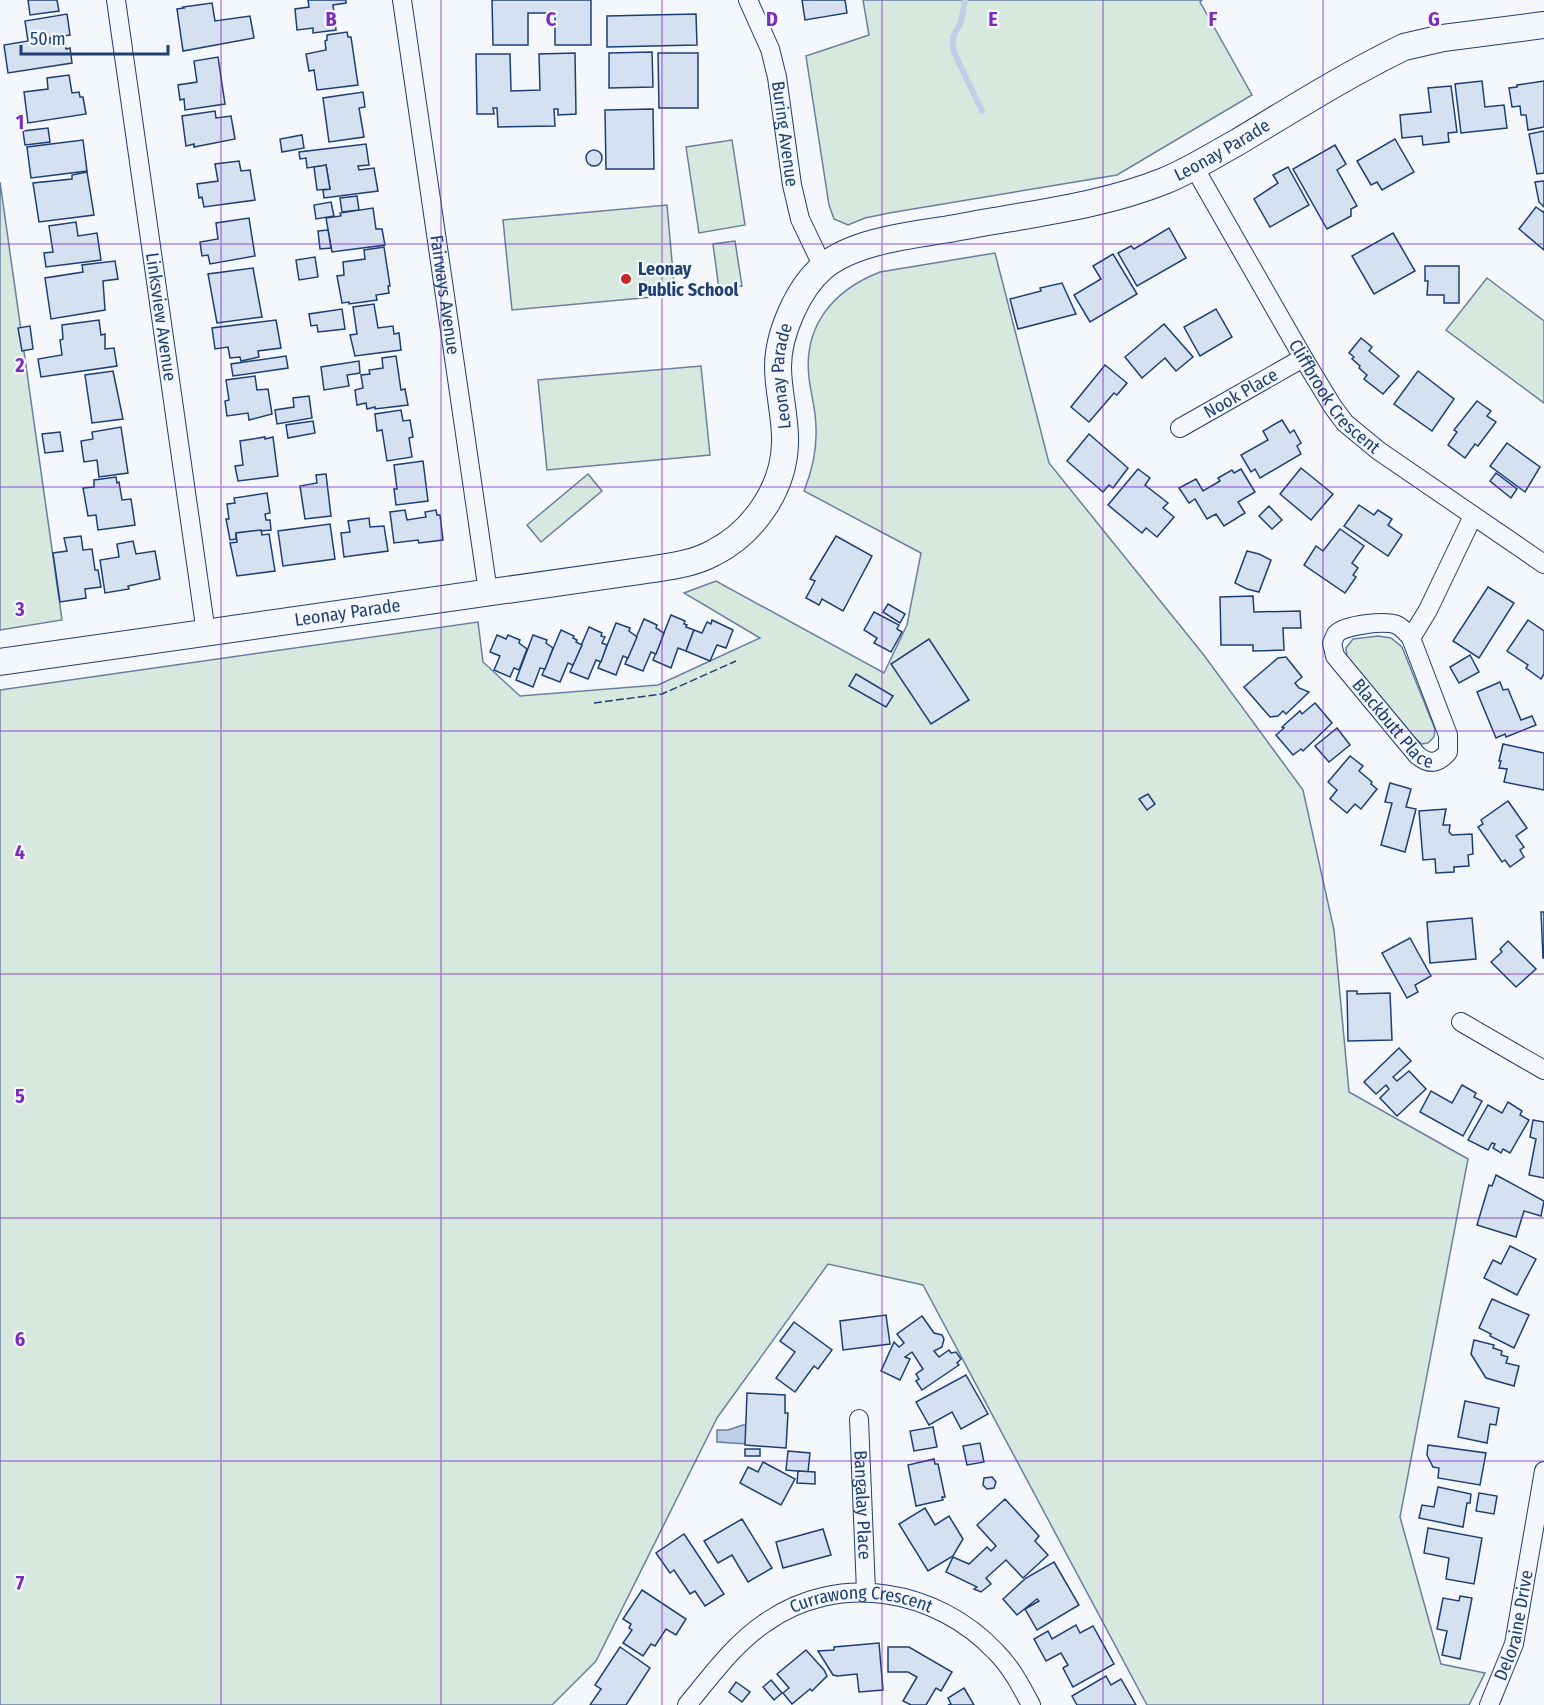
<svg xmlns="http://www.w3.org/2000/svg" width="1544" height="1705" viewBox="0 0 1544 1705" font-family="'Fira Sans Condensed',sans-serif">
	<rect width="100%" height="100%" fill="#f4f7fb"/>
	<g fill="#d7e8df" stroke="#687fa3" stroke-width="1.5">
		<path d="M863 0H1202L1200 2 1252 95 1117 175 889 213 865 218 848 225 834 219 829 205 806 56 869 35Z"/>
		<path d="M732 140 745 225 699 233 686 147Z"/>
		<path d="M0 182 62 620 0 630Z"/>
		<path d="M667 205 675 295 512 310 503 220Z"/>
		<path d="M735 241 742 286 719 289 713 244Z"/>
		<path d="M995 253 1049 463 1203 654 1303 790 1334 930 1349 1092 1468 1159 1400 1517 1441 1664 1485 1673 1469 1705H1147L923 1285 828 1264 717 1418 596 1661 552 1705H0V690L478 622 483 662 520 696 658 685 760 638 684 593 716 581 884 673 907 625 921 553 804 491C812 471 817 450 816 428 816 410 811 395 809 378 803 325 834 290 880 272Z"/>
		<path d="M1487 278 1544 321V403L1446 330Z"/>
		<path d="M701 366 710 455 547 470 538 380Z"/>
		<path d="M588 474 602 491 541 542 527 525Z"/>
		<path d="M1378 636 1391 638 1402 647 1435 729 1434 737 1428 743 1422 744 1416 739 1347 657 1346 648 1353 639Z"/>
	</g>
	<path fill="#bed0e5" stroke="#687fa3" stroke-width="1.5" d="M743 1425H747V1444L717 1442V1430H728Z"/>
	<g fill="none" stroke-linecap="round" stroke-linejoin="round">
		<path stroke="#bed0e5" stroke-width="6" d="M965 0 961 22 953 37V50L982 111"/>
	</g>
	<g fill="#d5e0f0" stroke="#1d3f73" stroke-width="1.5">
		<path d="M28 0H57L59 11 30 15Z"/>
		<path d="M308 0H346V3L333 5 336 30 313 33V28L297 30 295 9 309 7Z"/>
		<path d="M492 0H591V45H555V13H528V45H493Z"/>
		<path d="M802 0H845L847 13 805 20Z"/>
		<path d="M212 3 215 21 250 16 254 38 183 51 177 9 184 8 183 7Z"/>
		<path d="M67 14 70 35 50 38V43L65 41 66 49 70 48 72 63 8 73 4 45 28 41 25 21Z"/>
		<path d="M696 14 697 45 607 47V16Z"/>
		<path d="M347 32 348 37H351L358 85 317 90 314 70 309 71 306 54 326 50 325 41 327 40V35Z"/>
		<path d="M652 52 653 87 609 88V53Z"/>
		<path d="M575 53 576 114 558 115V109H554L555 126 498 127 497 108H493L494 114H477L476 54H510L511 91 540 90 539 54Z"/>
		<path d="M658 53H698V108H659Z"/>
		<path d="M218 57 225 104 185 110 184 99 180 100 178 85 197 82 194 61Z"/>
		<path d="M69 75 72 93 79 92 80 97H83L86 114 28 123 24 92 48 89 47 78Z"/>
		<path d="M1482 81 1485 107 1504 105 1507 128 1461 133 1455 84Z"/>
		<path d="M1544 81V127L1528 130 1526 115H1521L1520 106 1512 107 1509 88 1517 87V85Z"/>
		<path d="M1451 86 1457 132 1448 133 1449 142 1423 145 1422 136 1402 138 1400 115 1431 112 1428 88Z"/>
		<path d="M363 92 365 107 359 108 364 137 329 142 323 98Z"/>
		<path d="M653 109 654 169H606L605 110Z"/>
		<path d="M215 111 216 118 231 116 235 139 194 147V144L186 146 182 116Z"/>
		<path d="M48 128 50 142 25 145 23 131Z"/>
		<path d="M1544 131V173L1537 174 1529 134Z"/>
		<path d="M302 135 304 148 282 152 280 139Z"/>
		<path d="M1395 139 1414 172 1382 190 1377 182 1371 185 1357 161Z"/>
		<path d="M83 140 87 171 31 178 27 147Z"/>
		<path d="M366 144 369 165 358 166 359 170 374 168 378 191 324 198 323 190 330 189 326 165 307 168 306 158 300 159 299 152Z"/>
		<path d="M1335 145 1346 164 1337 170 1357 206 1351 209V216L1327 229 1293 169Z"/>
		<circle cx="594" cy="158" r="8"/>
		<path d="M239 161 241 171 250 170 255 200 204 207 202 197 199 198 197 184 218 181 215 164Z"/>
		<path d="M326 165 330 189 317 190 314 167Z"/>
		<path d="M1288 167 1309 205 1270 227 1254 199 1278 183 1273 175Z"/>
		<path d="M87 172 94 215 39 222 33 183 72 179V175Z"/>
		<path d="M1544 181V207L1539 202 1535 182Z"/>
		<path d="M357 196 359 210 342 212 340 198Z"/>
		<path d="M331 202 334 216 316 219 314 205Z"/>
		<path d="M1536 207 1543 212 1544 211V250L1519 229Z"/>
		<path d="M373 208 376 229H382L385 245 332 252 326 218 341 216 340 213Z"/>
		<path d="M249 218 255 256 210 264 208 255 202 256 200 242 218 239 216 223Z"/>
		<path d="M76 222 78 236 97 233 101 260 46 267 44 253 53 252 49 226Z"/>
		<path d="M1169 228 1186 258 1137 286 1118 253 1131 246 1134 249Z"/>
		<path d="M328 230 331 248 320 249 318 231Z"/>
		<path d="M1393 233 1415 271 1374 294 1352 256Z"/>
		<path d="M384 247 390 286H388L389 293 376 295 377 300 349 304V302L342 303 337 276 344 275 343 262 365 259 364 250Z"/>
		<path d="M1113 254 1137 294 1090 322 1074 295 1101 279 1093 266Z"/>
		<path d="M315 257 318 277 299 280 296 260Z"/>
		<path d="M115 261 118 279 103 281 105 310 51 319 45 278 83 272 82 265Z"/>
		<path d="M1425 266H1459V303H1444V295H1427L1428 281H1425Z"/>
		<path d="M253 268 262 317 217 323 208 274Z"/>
		<path d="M1062 283 1076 314 1018 329 1010 299 1041 291 1040 288Z"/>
		<path d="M374 304 378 328 393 326 394 334 399 333 401 350 355 356 350 335 357 334 353 307Z"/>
		<path d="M342 309 345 329 318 332 317 325 311 326 309 314Z"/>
		<path d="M1216 309 1232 337 1200 356 1184 327Z"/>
		<path d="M99 320 101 335 105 334V349L114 348 117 366 41 377 38 359 62 355 60 340 63 339 62 325Z"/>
		<path d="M276 320 281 348 258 351 259 357 241 361 240 357 230 358 228 347 215 349 212 328Z"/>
		<path d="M1164 324 1193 357 1176 371 1165 358 1142 378 1125 357Z"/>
		<path d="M30 326 33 349 22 351 18 328Z"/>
		<path d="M1361 338 1372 347 1369 351 1399 376 1383 394 1364 379 1367 375 1359 368 1360 366 1352 359 1354 357 1349 353Z"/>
		<path d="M286 356 288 368 233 376 231 364Z"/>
		<path d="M396 356 401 390 405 389 408 405 375 409V407L367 409 366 403 357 405 355 390 363 388 361 375 370 374 369 370 383 368 382 358Z"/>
		<path d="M359 361 360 373 347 375 349 386 324 390 321 367Z"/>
		<path d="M1105 365 1127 383 1117 395 1114 393 1089 422 1071 407Z"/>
		<path d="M113 371 123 419 92 423 85 375Z"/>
		<path d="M1418 371 1454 399 1432 431 1394 404Z"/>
		<path d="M255 376 257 390 268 389 272 414 249 420 248 413 227 416 225 401 229 400 226 380Z"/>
		<path d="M309 396 312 418 277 424 275 410 294 407 293 398Z"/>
		<path d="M1477 401 1491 411 1487 416 1496 422 1478 446 1475 444 1465 458 1448 445 1457 432 1454 430Z"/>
		<path d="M401 410 403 421 410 420 413 437 409 438 412 457 387 461 382 430 377 431 375 414Z"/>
		<path d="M1282 420 1290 433 1294 430 1301 443 1297 446 1301 454 1260 478 1255 469 1251 472 1241 455 1268 440 1263 431Z"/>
		<path d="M313 421 315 433 288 438 286 425Z"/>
		<path d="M121 427 128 473 99 477 97 460 84 462 81 441 93 439 92 432Z"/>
		<path d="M60 432 63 451 45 453 42 434Z"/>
		<path d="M1089 434 1128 468 1113 488 1109 485 1103 492 1067 461Z"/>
		<path d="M265 437V439L273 437 278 476 238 481 235 466 243 465 240 441Z"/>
		<path d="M1507 443 1540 467 1525 492 1490 466Z"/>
		<path d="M423 461 428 501 396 505 394 489H397L394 465Z"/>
		<path d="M1301 468 1333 494 1311 520 1280 494Z"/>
		<path d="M1138 469 1150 478 1145 485 1168 503 1163 508 1174 517 1157 537 1146 528 1142 533 1108 505Z"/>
		<path d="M1241 469 1255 492 1238 502 1245 513 1224 526 1216 514 1207 519 1195 499 1189 503 1179 488 1196 479 1203 491 1220 481 1218 478 1232 470 1234 473Z"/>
		<path d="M1496 473 1517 489 1511 498 1490 481Z"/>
		<path d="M326 474 331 516 305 519 300 486 317 483 316 475Z"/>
		<path d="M116 477 117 483 119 482 122 500 131 499 135 525 98 530 96 515 88 516 83 488 94 487V480Z"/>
		<path d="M267 493 270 513 265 514 266 520H270L271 530 236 533V539L230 540 226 519H229L227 504 235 503 234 498Z"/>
		<path d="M1359 505 1374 515 1378 510 1392 519 1388 525 1402 535 1388 556 1344 526Z"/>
		<path d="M1269 506 1282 520 1272 529 1259 516Z"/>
		<path d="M405 510 407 520 426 517 425 512 436 510 437 515H440L443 540 419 543 418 540 394 543 390 512Z"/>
		<path d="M369 518 370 527 384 526 388 551 344 557 341 533 350 532 348 521Z"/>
		<path d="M330 524 335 559 283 566 278 531Z"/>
		<path d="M1340 529 1364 546 1352 563 1358 568 1353 575 1356 577 1345 593 1304 565 1316 546 1323 551Z"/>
		<path d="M261 530 262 535 269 534 275 571 237 576 230 543 237 542 236 533Z"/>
		<path d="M81 536 83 550 92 549 95 570H98L101 587 85 589 86 598 60 602 53 553 67 551 64 538Z"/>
		<path d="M836 536 872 556 843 611 822 599 819 605 806 598 815 581 810 579Z"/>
		<path d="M133 541 136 554 155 551 160 579 128 586 129 589 105 593 100 560 119 557 117 544Z"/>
		<path d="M1247 551 1259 554 1271 560 1259 592 1247 589 1235 583Z"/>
		<path d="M1488 587 1514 603 1479 658 1453 641Z"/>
		<path d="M1253 596 1254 612 1300 611 1301 628H1283L1284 650 1253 651V645H1221L1220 597Z"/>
		<path d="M888 604 905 614 900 623 883 612Z"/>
		<path d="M874 612 899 625 897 629 902 632 891 652 874 643 877 638 864 630Z"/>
		<path d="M671 615 685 621 684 624 687 625 686 627 694 630 686 651 678 648 671 668 653 660Z"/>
		<path d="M644 619 657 625 656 628 664 633 656 654 651 652 643 671 625 664Z"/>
		<path d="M712 620 733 630 726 648 717 645 710 661 686 651 694 630 702 633 707 622 711 624Z"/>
		<path d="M1528 620 1544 631V674L1541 679 1526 668 1528 665 1507 651Z"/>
		<path d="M616 623 630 628 629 631 637 637 628 658 623 656 616 675 598 668Z"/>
		<path d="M589 627 602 633 601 636 605 637 602 643 607 645 601 662 596 660 588 679 570 672Z"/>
		<path d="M561 630 574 636 573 638 577 640 576 642 582 645 573 665 568 663 560 682 542 675Z"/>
		<path d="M497 635 506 639 508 635 520 640 519 643 527 649 519 670 514 668 510 677 494 670 500 656 490 652Z"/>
		<path d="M533 635 547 640 546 643 553 648 545 669 540 668 533 687 516 680Z"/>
		<path d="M929 639 969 700 931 724 891 664Z"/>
		<path d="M1470 655 1479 672 1459 683 1450 667Z"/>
		<path d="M1286 657 1302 677 1295 683 1299 688 1309 692 1286 714 1283 711 1278 716 1270 717 1244 687 1278 658Z"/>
		<path d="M856 674 893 696 886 707 849 686Z"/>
		<path d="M1500 682 1503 690 1508 689 1521 720 1532 716 1536 725 1506 737 1505 734 1496 738 1477 692Z"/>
		<path d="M1315 703 1332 723 1303 751 1301 749 1293 755 1276 735 1284 728 1282 727 1300 711 1302 714Z"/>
		<path d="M1337 728 1350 745 1329 762 1315 746Z"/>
		<path d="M1503 744 1544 753V790L1504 782 1507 769 1499 768 1501 761H1499Z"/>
		<path d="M1350 756 1363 766 1359 771 1372 782 1371 784 1377 789 1361 809 1355 804 1347 813 1330 799 1337 790 1328 782Z"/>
		<path d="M1390 783 1411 789 1406 807 1416 809 1405 852 1381 845 1392 803 1385 802Z"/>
		<path d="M1148 794 1155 804 1147 810 1139 799Z"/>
		<path d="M1508 801 1527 828 1516 836 1524 847 1520 850 1524 857 1510 867 1505 860 1502 862 1478 827 1483 824 1481 820Z"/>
		<path d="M1446 809 1443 825H1450L1449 832 1452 835 1472 834 1473 854 1468 855 1469 866 1454 867V872L1436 873 1435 859 1423 860 1419 811Z"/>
		<path d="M1541 912H1544V958H1543Z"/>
		<path d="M1472 918 1476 959 1430 963 1427 922Z"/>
		<path d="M1410 938 1431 976 1415 985 1418 992 1407 998 1382 953Z"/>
		<path d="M1508 941 1536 969 1516 987 1491 962 1502 952 1500 949Z"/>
		<path d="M1347 991H1357V994L1390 993 1392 1040 1348 1041Z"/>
		<path d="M1399 1048 1411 1061 1393 1077 1397 1081 1409 1071 1426 1089 1397 1116 1380 1098 1389 1089 1386 1085 1376 1094 1364 1082Z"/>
		<path d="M1462 1085 1476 1093 1474 1097 1482 1101 1463 1136 1420 1112 1431 1091 1452 1103Z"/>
		<path d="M1508 1102 1522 1111 1520 1115 1529 1120 1510 1153 1503 1149 1501 1153 1493 1148 1495 1144 1492 1143 1488 1150 1468 1140 1488 1105 1502 1113Z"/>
		<path d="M1533 1120 1544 1122V1178L1529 1175 1536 1139 1530 1137Z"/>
		<path d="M1496 1175 1544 1201 1541 1216 1524 1211 1516 1237 1477 1225 1489 1185 1492 1186Z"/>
		<path d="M1510 1246 1536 1259 1517 1295 1484 1278 1493 1260 1501 1264Z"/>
		<path d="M1492 1299 1529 1315 1514 1348 1490 1336 1491 1334 1479 1328Z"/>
		<path d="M886 1315 890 1344 843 1350 840 1321Z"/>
		<path d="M922 1316 934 1333 942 1335 944 1339 942 1347 934 1351 939 1357 949 1350 951 1353 956 1352 961 1359 957 1363 959 1365 922 1390 916 1381 919 1379 916 1374 923 1369 912 1352 905 1357 910 1359 900 1380 881 1371 894 1342 899 1347 904 1343 897 1334Z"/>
		<path d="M794 1322 832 1350 818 1369 814 1366 795 1392 776 1378 795 1352 780 1341Z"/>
		<path d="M1474 1340 1494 1345 1493 1348 1502 1351 1501 1355 1508 1357 1506 1363 1519 1366 1514 1386 1486 1378 1471 1354Z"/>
		<path d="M966 1375 988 1414 961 1429 952 1412 929 1425 916 1402Z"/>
		<path d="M747 1393 785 1395V1413H788L786 1448 745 1445Z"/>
		<path d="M1465 1401 1499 1408 1496 1425 1490 1424 1487 1443 1458 1437Z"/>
		<path d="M933 1427 937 1447 914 1451 910 1431Z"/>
		<path d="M980 1443 984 1462 967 1465 963 1446Z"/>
		<path d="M1428 1445 1486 1453 1480 1485 1438 1478 1439 1468 1433 1467 1427 1455Z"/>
		<rect x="745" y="1449" width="15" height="7"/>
		<path d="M788 1451 810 1453 808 1472 786 1470Z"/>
		<path d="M934 1459 935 1464H938L945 1497H942L943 1500 916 1506 908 1465Z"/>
		<path d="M763 1462 795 1479 781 1505 740 1483 748 1467 758 1472Z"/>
		<path d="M798 1471 815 1472V1484L797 1483Z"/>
		<path d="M992 1477 996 1482 994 1488 987 1489 983 1485 984 1478Z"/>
		<path d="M1438 1487 1471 1494 1470 1503H1467L1463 1527 1419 1518 1422 1505 1434 1507Z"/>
		<path d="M1479 1493 1497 1496 1494 1514 1476 1511Z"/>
		<path d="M1005 1499 1039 1536 1035 1541 1048 1555 1023 1578 1006 1560 986 1578 991 1584 981 1592 974 1589 977 1587 946 1572 953 1557 969 1564 987 1547 991 1551 996 1546 977 1525Z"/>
		<path d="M925 1508 935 1525 949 1516 963 1539 953 1556 928 1571 899 1524Z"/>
		<path d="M742 1519 772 1568 748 1582 732 1555 718 1563 704 1541Z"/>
		<path d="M1428 1528 1482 1538 1474 1584 1446 1579 1449 1558 1424 1553Z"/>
		<path d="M823 1529 831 1555 783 1568 776 1542Z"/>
		<path d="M684 1534 724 1594 705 1606 695 1591 690 1594 674 1570 670 1573 656 1553Z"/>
		<path d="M1054 1562 1079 1605 1037 1630 1025 1609 1039 1601 1037 1599 1017 1615 1003 1599 1026 1578Z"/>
		<path d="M642 1590 686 1619 676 1635 666 1629 655 1646 651 1644 643 1656 623 1643 632 1630 629 1628 631 1624 623 1619Z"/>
		<path d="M1460 1596 1472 1598 1460 1659 1442 1655 1447 1631 1437 1629 1443 1598 1459 1601Z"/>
		<path d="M1076 1625 1080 1633 1093 1626 1114 1664 1073 1687 1063 1668 1068 1665 1061 1653 1046 1661 1034 1639 1048 1631 1052 1639Z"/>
		<path d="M879 1643 883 1690 859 1692 857 1674 837 1676 833 1675 818 1651 834 1650V1647Z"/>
		<path d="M620 1647 650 1668 626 1705H590L601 1689 595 1685Z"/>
		<path d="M888 1647H909L952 1672 941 1691 936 1688 926 1705H911L903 1701 917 1677 908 1672H888Z"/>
		<path d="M806 1650 824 1670 827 1676 812 1691 810 1689 792 1704 783 1693 789 1688 777 1674Z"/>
		<path d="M1106 1676 1111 1685 1121 1679 1136 1705H1077L1072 1696Z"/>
		<path d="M771 1680 782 1693 774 1700 763 1687Z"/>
		<path d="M736 1682 750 1692 742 1702 729 1692Z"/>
		<path d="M964 1688 974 1705H948L951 1704 948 1698Z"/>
	</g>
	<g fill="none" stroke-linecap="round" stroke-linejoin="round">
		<defs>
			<g id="street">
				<path id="s1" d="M116 0 206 633"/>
				<path id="s2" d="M402 0 488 592"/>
				<path id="s3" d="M748 0 770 49 777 77 792 185 800 219 823 267"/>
				<path id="s4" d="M1194 167 1305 361 1333 407 1345 423 1379 451 1544 564"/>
				<path id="s5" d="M1180 428 1303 358"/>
				<path id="s6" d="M1411 638C1407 633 1403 628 1397 625 1385 620 1345 625 1336 634L1332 643 1335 656 1417 755C1429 765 1438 764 1448 752V735L1411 638 1428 610 1473 516"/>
				<path d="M1461 1022 1544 1070"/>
				<path id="s7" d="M859 1419 866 1591"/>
				<path id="s8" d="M687 1705C711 1676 734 1644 765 1623 838 1571 937 1589 996 1652 1011 1667 1021 1686 1031 1705"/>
				<path id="s9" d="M1489 1705 1514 1644 1544 1471"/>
			</g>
			<g id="secondary">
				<path id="s10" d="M0 662 654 569C674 566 695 563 713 553 753 533 784 489 785 443 786 418 778 392 778 367 778 334 798 288 823 267 855 240 915 235 955 228 1022 215 1100 207 1164 181 1189 171 1212 156 1236 143 1291 110 1346 75 1404 47L1443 38 1544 25"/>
			</g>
		</defs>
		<use href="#street" stroke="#1d3f73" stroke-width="20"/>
		<use href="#secondary" stroke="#1d3f73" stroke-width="28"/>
		<use href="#street" stroke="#f4f7fb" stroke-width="18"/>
		<use href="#secondary" stroke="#f4f7fb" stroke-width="26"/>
		<path stroke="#1d3f73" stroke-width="1.5" stroke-dasharray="8 3" stroke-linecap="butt" d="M594 703 662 694 736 661"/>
	</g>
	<path fill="none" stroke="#7b2cbf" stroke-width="1.5" stroke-opacity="0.55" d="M221 0V1705M441 0V1705M662 0V1705M882 0V1705M1103 0V1705M1323 0V1705M0 244H1544M0 487H1544M0 731H1544M0 974H1544M0 1218H1544M0 1461H1544"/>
	<circle fill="#c62828" stroke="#f4f7fb" stroke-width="2" cx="626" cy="279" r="6"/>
	<g text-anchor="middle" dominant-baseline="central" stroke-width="4.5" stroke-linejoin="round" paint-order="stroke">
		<g font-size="18" fill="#1d3f73" stroke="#f4f7fb">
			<text stroke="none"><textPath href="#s3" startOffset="140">Buring Avenue</textPath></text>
			<text stroke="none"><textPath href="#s10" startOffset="1468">Leonay Parade</textPath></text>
			<text stroke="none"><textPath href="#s2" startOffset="298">Fairways Avenue</textPath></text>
			<text stroke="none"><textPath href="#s1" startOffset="320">Linksview Avenue</textPath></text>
			<text stroke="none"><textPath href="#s10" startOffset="927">Leonay Parade</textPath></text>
			<text stroke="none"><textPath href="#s5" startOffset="70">Nook Place</textPath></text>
			<text stroke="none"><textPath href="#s4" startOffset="270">Cliffbrook Crescent</textPath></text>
			<text stroke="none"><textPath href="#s10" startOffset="351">Leonay Parade</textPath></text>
			<text stroke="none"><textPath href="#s6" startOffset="195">Blackbutt Place</textPath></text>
			<text stroke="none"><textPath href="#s7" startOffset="86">Bangalay Place</textPath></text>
			<text stroke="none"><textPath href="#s8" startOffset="216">Currawong Crescent</textPath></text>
			<text stroke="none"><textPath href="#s9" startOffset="84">Deloraine Drive</textPath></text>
		</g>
		<g font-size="18" font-weight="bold" fill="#1d3f73" stroke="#f4f7fb" text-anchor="start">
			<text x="638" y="269">Leonay<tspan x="638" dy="21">Public School</tspan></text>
		</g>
	</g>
	<g font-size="20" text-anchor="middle" font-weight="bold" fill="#7b2cbf" stroke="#f4f7fb" stroke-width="4.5" stroke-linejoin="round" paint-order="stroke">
		<text x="331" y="26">B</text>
		<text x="551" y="26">C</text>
		<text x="772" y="26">D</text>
		<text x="993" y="26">E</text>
		<text x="1213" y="26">F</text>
		<text x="1434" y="26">G</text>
		<text x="20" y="129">1</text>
		<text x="20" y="372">2</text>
		<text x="20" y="616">3</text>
		<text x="20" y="859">4</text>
		<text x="20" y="1103">5</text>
		<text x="20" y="1346">6</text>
		<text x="20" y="1590">7</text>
	</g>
	<path d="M21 45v9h147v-9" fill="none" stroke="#1d3f73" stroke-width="3"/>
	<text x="30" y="45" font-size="18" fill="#1d3f73" stroke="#f4f7fb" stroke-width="4.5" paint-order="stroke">50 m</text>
</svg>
